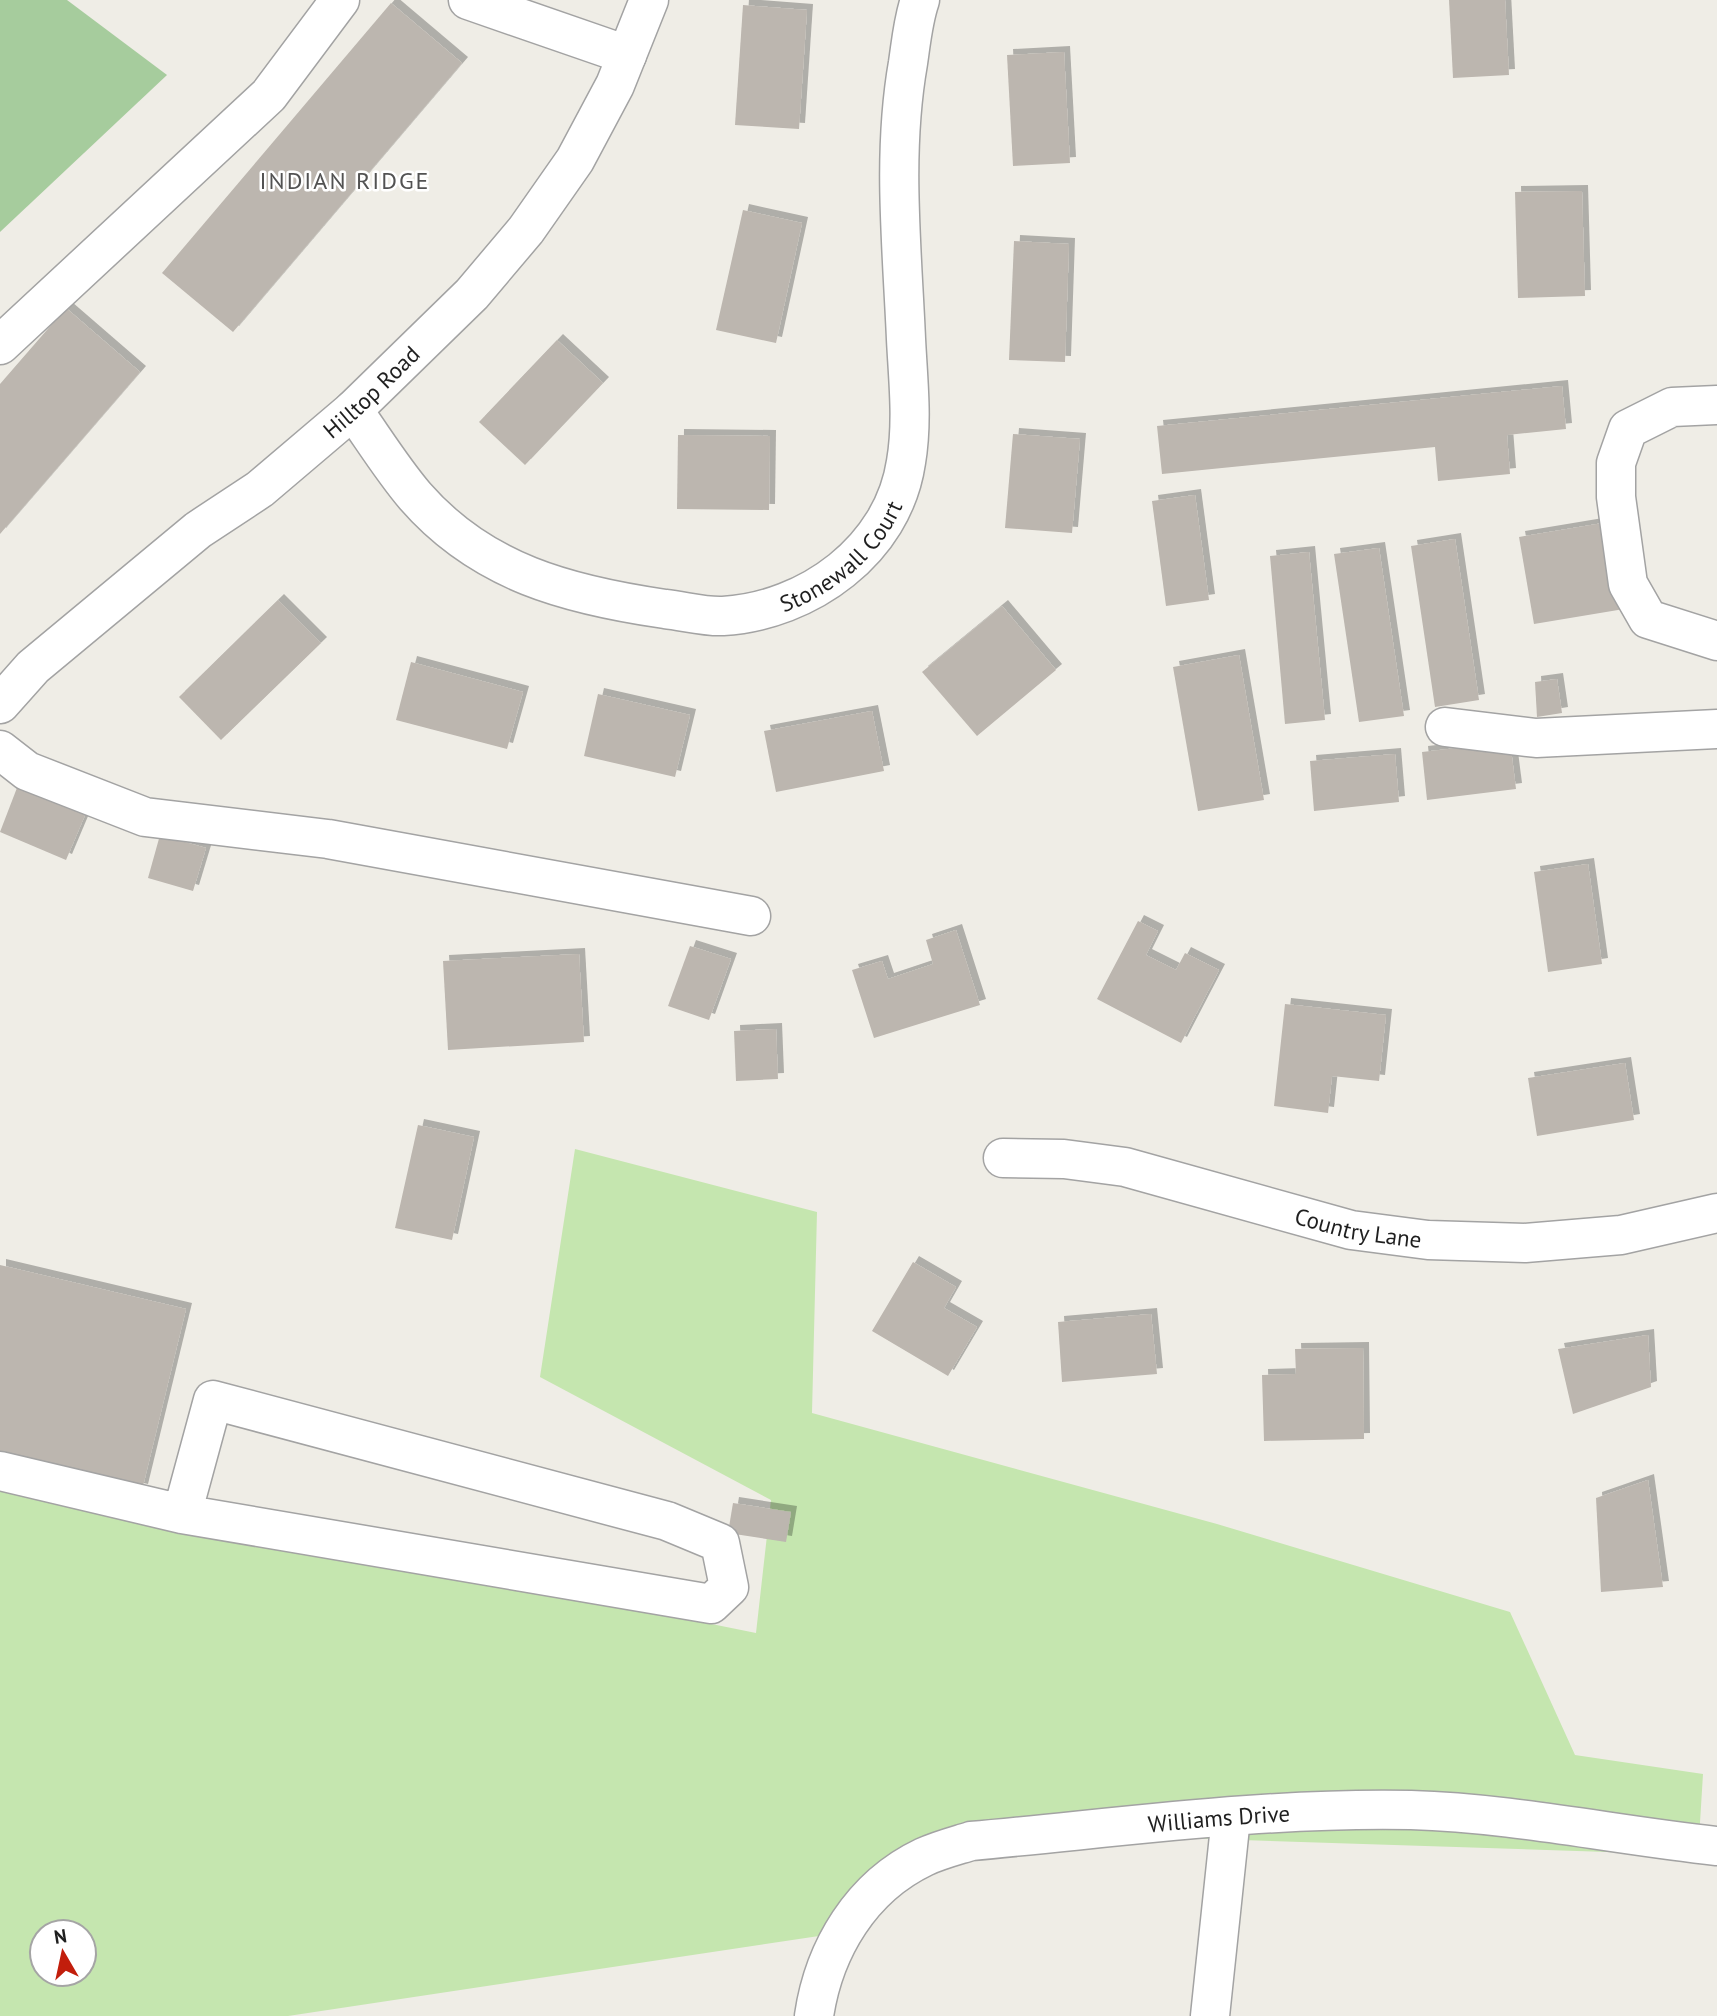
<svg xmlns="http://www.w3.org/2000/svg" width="1717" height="2016" viewBox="0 0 1717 2016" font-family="'PT Sans',sans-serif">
	<defs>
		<filter id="shadow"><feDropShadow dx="6" dy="-6" stdDeviation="0" flood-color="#0004"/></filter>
	</defs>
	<rect width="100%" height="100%" fill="#efede6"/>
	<path fill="#c5e6af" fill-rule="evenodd" d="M575 1149 817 1212 812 1413 1217 1524 1510 1612 1575 1755 1703 1774 1698 1855 998 1832 819 1936 288 2016H0V1480L756 1633 771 1500 540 1377ZM42 1932H84V1974H42Z"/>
	<path fill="#a6cc9d" d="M0 0H67L167 75 0 232Z"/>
	<g fill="#bcb6af" filter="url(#shadow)">
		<path d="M1449 0H1505L1509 75 1453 78Z"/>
		<path d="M391 3 462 63 233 332 162 273Z"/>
		<path d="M743 5 807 10 799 129 735 125Z"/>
		<path d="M1064 52 1070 163 1013 166 1007 55Z"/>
		<path d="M1582 191 1585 296 1518 298 1515 192Z"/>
		<path d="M743 210 802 223 776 343 716 330Z"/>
		<path d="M1014 241 1069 244 1065 362 1009 360Z"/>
		<path d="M66 308 140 372 0 534V384Z"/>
		<path d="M557 340 603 383 525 465 479 422Z"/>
		<path d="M1562 386 1566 429 1507 435 1510 474 1438 481 1435 447 1162 474 1157 426Z"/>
		<path d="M1013 434 1080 439 1072 533 1005 528Z"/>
		<path d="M678 435 770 436 769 510 677 509Z"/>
		<path d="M1195 495 1209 600 1166 606 1152 501Z"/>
		<path d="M1609 522 1624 609 1534 624 1519 537Z"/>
		<path d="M1455 539 1479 700 1435 707 1411 546Z"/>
		<path d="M1379 548 1404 716 1359 722 1334 554Z"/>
		<path d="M1309 552 1325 720 1285 724 1270 556Z"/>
		<path d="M278 600 321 643 221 740 179 697Z"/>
		<path d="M1002 606 1056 670 977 736 922 672Z"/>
		<path d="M1239 655 1264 800 1198 811 1173 667Z"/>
		<path d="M411 662 523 692 507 749 396 720Z"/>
		<path d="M1557 679 1562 713 1537 717 1535 682Z"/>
		<path d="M598 694 690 715 675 777 584 756Z"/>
		<path d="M872 711 884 771 776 792 764 731Z"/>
		<path d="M1510 742 1516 789 1427 800 1422 752Z"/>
		<path d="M1395 754 1399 802 1314 811 1310 761Z"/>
		<path d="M20 780 88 808 66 860 0 832Z"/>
		<path d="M160 835 206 848 193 891 148 878Z"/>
		<path d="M1588 864 1602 964 1548 972 1534 872Z"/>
		<path d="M1138 921 1158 931 1146 955 1176 970 1185 953 1219 970 1181 1043 1097 999Z"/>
		<path d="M956 930 980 1005 874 1038 852 970 882 961 888 979 933 964 926 940Z"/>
		<path d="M690 946 731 959 709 1020 668 1006Z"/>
		<path d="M579 954 584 1042 448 1050 443 961Z"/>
		<path d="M1285 1004 1386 1015 1379 1081 1332 1076 1328 1113 1274 1106Z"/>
		<path d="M776 1029 778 1079 736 1081 734 1031Z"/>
		<path d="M1625 1063 1634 1120 1537 1136 1528 1078Z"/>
		<path d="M418 1125 474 1137 452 1240 395 1228Z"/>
		<path d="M913 1262 956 1287 944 1308 977 1327 948 1376 872 1331Z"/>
		<path d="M0 1265 186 1309 142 1490 0 1457Z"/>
		<path d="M1151 1314 1157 1374 1062 1382 1058 1322Z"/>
		<path d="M1648 1335 1651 1387 1573 1414 1558 1349Z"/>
		<path d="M1363 1348 1364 1439 1264 1441 1262 1375 1296 1374 1295 1349Z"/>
		<path d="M1648 1480 1663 1587 1601 1592 1596 1498Z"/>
		<path d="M733 1503 791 1512 786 1542 728 1533Z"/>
	</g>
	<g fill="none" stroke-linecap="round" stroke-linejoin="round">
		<defs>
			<g id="minor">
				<path d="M468 0 627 55"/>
				<path d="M0 345 269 95 340 0"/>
				<path d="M1717 405 1672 407 1628 429 1616 463V497L1628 584 1648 619 1717 641"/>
				<path id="s1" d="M353 410C373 438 392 469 415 496 482 573 569 595 665 609 684 611 705 617 723 616 808 611 893 550 906 462 913 421 908 380 906 339 902 247 892 154 908 63 911 43 913 20 920 0"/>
				<path id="s2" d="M0 704 33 667 198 530 260 489 353 410 472 294 526 230 575 160 615 85 649 0"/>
				<path d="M1445 727 1536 738 1717 729"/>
				<path d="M0 750 27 771 145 817 328 839 751 916"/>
				<path id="s3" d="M1003 1158 1064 1159 1125 1167 1351 1230 1428 1240 1525 1243 1621 1235 1717 1213"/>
				<path d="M0 1471 182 1514 711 1604 729 1587 720 1543 667 1521 213 1400 182 1514"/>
				<path id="s4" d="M814 2016C824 1949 861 1887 924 1857 939 1850 955 1846 971 1841 1116 1828 1264 1807 1411 1810 1513 1813 1615 1835 1717 1846"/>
				<path d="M1210 2016 1231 1817"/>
			</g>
		</defs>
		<use href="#minor" stroke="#a3a3a3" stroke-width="41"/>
		<use href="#minor" stroke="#fff" stroke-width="38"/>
	</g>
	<g text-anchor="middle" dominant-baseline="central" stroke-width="5" stroke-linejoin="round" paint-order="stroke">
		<g font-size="23" fill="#1f1f1f" stroke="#fff">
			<text stroke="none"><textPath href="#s2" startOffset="486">Hilltop Road</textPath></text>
			<text stroke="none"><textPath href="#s1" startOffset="583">Stonewall Court</textPath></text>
			<text stroke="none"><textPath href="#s3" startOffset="364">Country Lane</textPath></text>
			<text stroke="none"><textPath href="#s4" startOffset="500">Williams Drive</textPath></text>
		</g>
		<g font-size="24" letter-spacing="2" fill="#525252" stroke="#fff">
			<text x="345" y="180">INDIAN RIDGE</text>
		</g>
	</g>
	<g transform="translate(63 1953) rotate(351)"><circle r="33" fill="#ffffff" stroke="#a5a5a5" stroke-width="2"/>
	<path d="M0-5L12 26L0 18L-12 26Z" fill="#c21e0c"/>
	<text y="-10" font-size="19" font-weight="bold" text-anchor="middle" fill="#1f1f1f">N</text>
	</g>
</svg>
